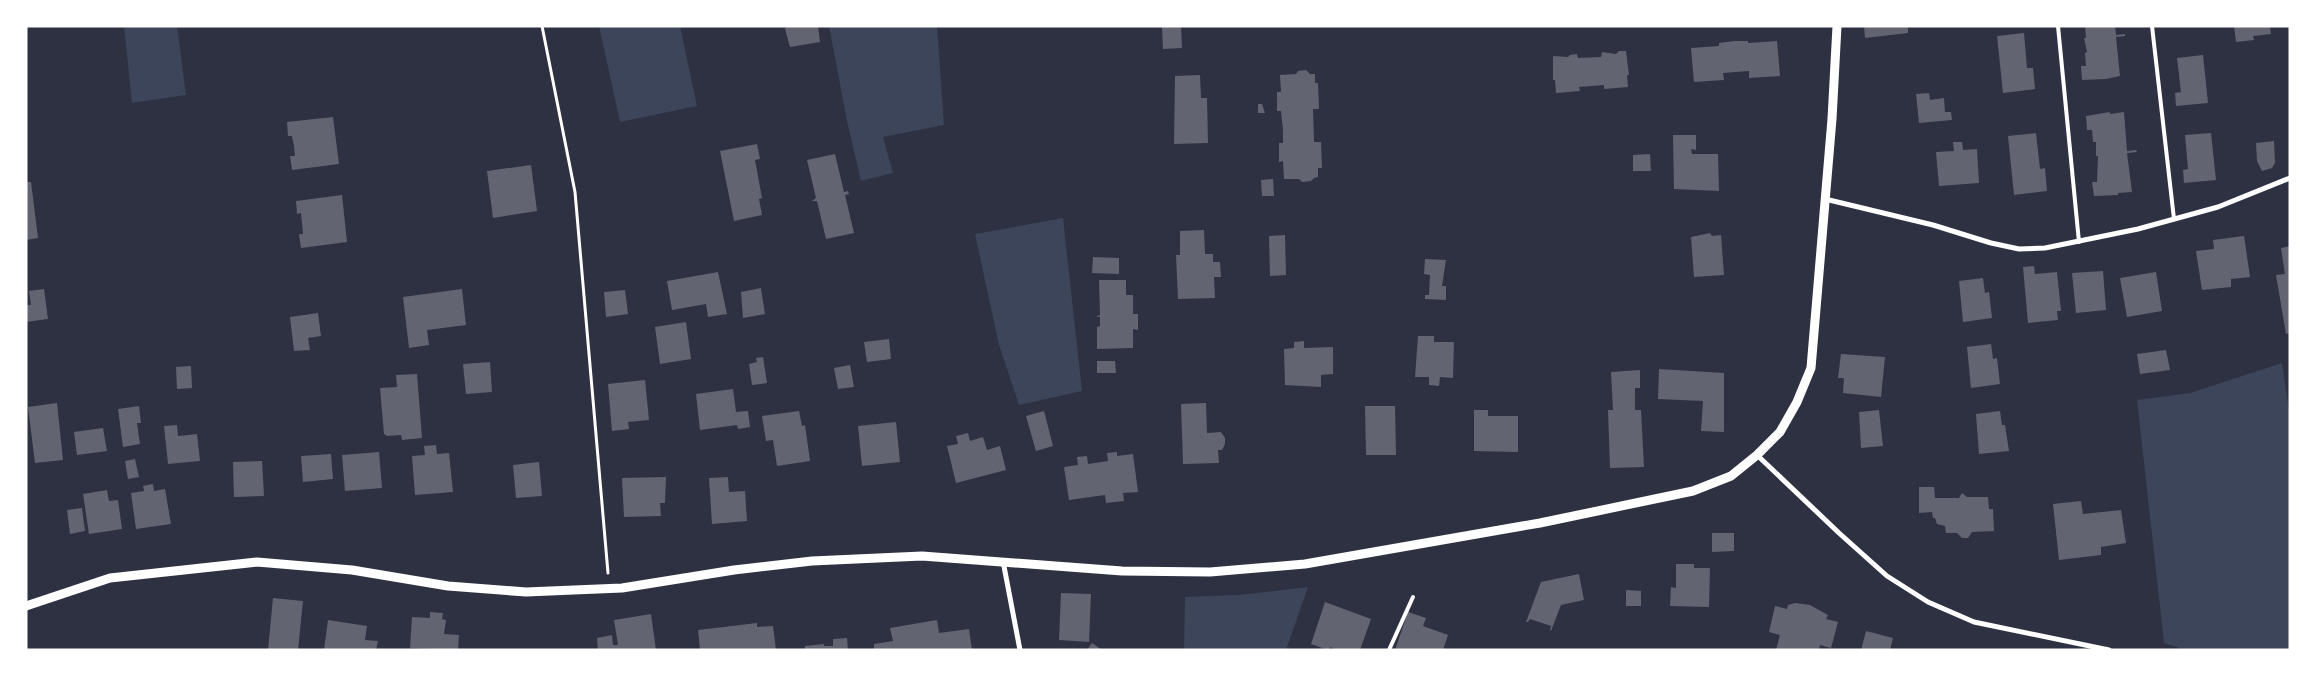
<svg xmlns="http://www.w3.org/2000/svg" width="2316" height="676" viewBox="0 0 2316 676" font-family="'Roboto Condensed',sans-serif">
	<rect width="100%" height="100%" fill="#2d3142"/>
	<g fill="#3c4559">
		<path d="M124 26H177L186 95 132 103Z"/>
		<path d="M599 26H680L697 106 620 122Z"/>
		<path d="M829 26H937L944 125 883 137 893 173 861 181 847 121Z"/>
		<path d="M1063 218 1082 391 1019 405 999 345 975 234Z"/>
		<path d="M2282 363 2290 417V650H2186L2164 643 2137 400 2190 393Z"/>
		<path d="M1308 587 1286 650H1184L1185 597 1239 595Z"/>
	</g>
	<g fill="#626471">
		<path d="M786 26H818L820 42 790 47 785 29Z"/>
		<path d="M1864 26H1908V33L1865 38Z"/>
		<path d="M2085 26H2115L2116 35 2125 34V36L2116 37 2120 76 2106 79 2082 80 2081 66H2086L2085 53 2087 52 2084 38H2086Z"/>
		<path d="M2234 26H2270L2271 34 2253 36 2254 40 2236 42Z"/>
		<path d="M1162 27H1181L1182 48 1163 49Z"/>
		<path d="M2024 33 2027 68H2033L2035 89 2003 93 1997 36Z"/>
		<path d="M1734 41H1748V43L1777 41 1780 76 1749 78V71L1723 73 1724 80 1694 82 1691 48 1719 46V43Z"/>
		<path d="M1619 51H1626L1629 75H1627L1628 87 1604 89V85L1579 87 1580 91 1556 93 1555 80H1553V56L1568 57 1570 55 1577 54 1578 58 1601 57 1602 52 1616 54Z"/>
		<path d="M2203 55 2208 103 2176 106 2175 93 2181 92 2177 58Z"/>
		<path d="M1306 70 1310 74H1315V83H1318L1319 109H1313L1314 142H1321L1322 168H1318V177L1314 178 1311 181 1302 182 1299 179H1284L1283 161 1279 162V143H1283V130L1281 111H1277V92H1281L1280 75 1296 74 1298 71Z"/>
		<path d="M1200 75 1201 98H1207L1208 143 1174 144 1175 76Z"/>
		<path d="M1929 93 1930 100 1944 98 1945 112H1951L1952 120 1919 123 1916 94Z"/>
		<path d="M1258 104H1262L1265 113H1258Z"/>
		<path d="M2110 112V114L2124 112 2127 151 2136 150 2137 152 2127 153 2132 192 2118 193V195L2094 196 2092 182H2097L2098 156H2096V142H2093L2092 130H2087L2086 116Z"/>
		<path d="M333 117 339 164 292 170 290 156H295L294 146 292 136H288L287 122Z"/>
		<path d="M2036 133 2040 169 2045 168 2047 191 2014 195 2008 136Z"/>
		<path d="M2211 133 2216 180 2184 183 2183 170 2188 169 2185 135Z"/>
		<path d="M1673 135H1696V150L1691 149 1692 154H1718L1719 191 1674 189Z"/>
		<path d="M2274 141 2275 163 2272 168 2262 171 2257 161 2256 143Z"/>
		<path d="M1953 142H1962L1963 150 1977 149 1979 183 1939 186 1936 152 1954 151Z"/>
		<path d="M757 144 760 159 755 160 762 198 759 199 762 215 734 221 720 151Z"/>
		<path d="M835 154 844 192 848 191 849 194 845 195 854 233 826 239 817 201H812L816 198 807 160Z"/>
		<path d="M1650 154 1651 171H1633V155Z"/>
		<path d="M531 165 537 211 493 218 487 171Z"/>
		<path d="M1273 179 1274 196H1262L1261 180Z"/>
		<path d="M26 182H31L38 238 26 240Z"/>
		<path d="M342 195 347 242 301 248 299 234H303L301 213 297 214 296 201Z"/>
		<path d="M1204 230 1205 254H1213V262H1220L1221 277H1214L1215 298 1178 299 1176 255H1180V231Z"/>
		<path d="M1710 233 1712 236 1721 235 1724 275 1694 277 1691 237Z"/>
		<path d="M1285 235 1286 275 1270 276 1269 236Z"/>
		<path d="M2244 236 2250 277 2231 279V287L2202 290 2196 251 2214 249 2213 240Z"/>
		<path d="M2290 246V333L2286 334 2276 275 2285 274 2281 248Z"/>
		<path d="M1093 257 1119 258V274L1092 273Z"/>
		<path d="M1425 259 1446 260 1442 286H1446V300L1425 299V295H1429L1430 275 1424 274Z"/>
		<path d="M2034 266 2035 274 2057 272 2061 311H2057L2058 320 2028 323 2023 267Z"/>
		<path d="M2103 271 2106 310 2076 313 2072 273Z"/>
		<path d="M718 272 727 314 708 317 706 304 672 310 667 281Z"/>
		<path d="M2156 272 2162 311 2127 317 2120 278Z"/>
		<path d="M1983 278 1985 293 1989 292 1992 318 1963 322 1959 281Z"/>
		<path d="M1099 280H1126V295H1133V314H1138V330L1133 329V348L1097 349V327L1100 326V317H1096L1100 315Z"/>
		<path d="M761 288 765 314 743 318 741 292Z"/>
		<path d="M44 289 48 319 26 322V305H31L29 291Z"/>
		<path d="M462 289 466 325 427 330 429 345 409 348 403 297Z"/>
		<path d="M625 290 628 314 606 317 604 292Z"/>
		<path d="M318 313 321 336 308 338 310 350 294 351 290 317Z"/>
		<path d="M686 322 691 359 660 364 655 327Z"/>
		<path d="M1418 336H1434V342H1454L1453 378 1440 377 1439 386 1429 385V377H1415Z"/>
		<path d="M889 339 891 359 867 362 864 342Z"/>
		<path d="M1304 341V348L1333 347V374L1321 375V387L1285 385 1284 349 1294 348V342Z"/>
		<path d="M1991 344 1993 359 1997 358 2000 384 1971 388 1967 347Z"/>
		<path d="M2166 350 2170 370 2140 374 2137 354Z"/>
		<path d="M1841 354 1885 357 1881 397 1843 393 1844 378H1838Z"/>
		<path d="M763 357 767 383 752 385 749 364 757 362 756 358Z"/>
		<path d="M1097 361H1115L1116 373H1097Z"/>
		<path d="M490 362 492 392 466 394 463 364Z"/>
		<path d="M850 365 854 387 838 389 834 368Z"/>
		<path d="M191 366 192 388 177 389 176 367Z"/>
		<path d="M1659 369 1724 373V432L1701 431 1703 401 1658 399Z"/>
		<path d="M1640 370V388H1635V410H1641L1644 467 1610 468 1608 410H1613L1611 372Z"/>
		<path d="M417 374 422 438 402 440 401 435 387 436 384 434 380 388 397 387 396 375Z"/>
		<path d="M645 380 649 420 628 422 629 429 612 431 608 384Z"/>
		<path d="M733 389 736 412 748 411 750 427 738 429 737 425 700 430 696 394Z"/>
		<path d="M57 403 63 460 35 463 28 407Z"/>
		<path d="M1206 403 1207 433 1221 432 1225 438V444L1222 450H1218L1219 463 1183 464 1181 404Z"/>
		<path d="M139 406 141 423H137L140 444 123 447 118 409Z"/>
		<path d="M1365 406H1395L1396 455H1366Z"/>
		<path d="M1474 410H1488V416H1518V452L1474 451Z"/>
		<path d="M1879 410 1883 446 1861 448 1859 412Z"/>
		<path d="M799 411 802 426 805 425 810 461 777 466 773 440 766 441 762 416Z"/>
		<path d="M1044 411 1053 446 1036 451 1026 416Z"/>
		<path d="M2000 411 2002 425H2005L2009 451 1979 454 1976 414Z"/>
		<path d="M896 422 900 462 862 466 858 426Z"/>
		<path d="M177 425 178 436 197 434 200 461 168 464 164 426Z"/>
		<path d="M103 428 107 451 77 455 74 432Z"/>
		<path d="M968 433 970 441 983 437 987 450 1000 446 1006 470 956 483 947 446 958 444 956 436Z"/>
		<path d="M436 445 437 454 449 453 453 492 415 495 412 456 425 455 424 446Z"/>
		<path d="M379 452 382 488 345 491 342 455Z"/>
		<path d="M1117 452V456L1133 454 1138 492 1123 493 1124 501 1106 503 1105 495 1069 500 1064 467 1078 465 1077 457 1087 456 1088 464 1108 461 1107 453Z"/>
		<path d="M331 454 333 479 303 482 301 456Z"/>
		<path d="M135 459 139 477 128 479 125 461Z"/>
		<path d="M262 461 264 496 234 497 233 462Z"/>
		<path d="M539 462 542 496 516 498 513 465Z"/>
		<path d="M666 477 665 503H660L661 516 624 517 622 478Z"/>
		<path d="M728 477 729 492 745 491 747 521 712 524 709 478Z"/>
		<path d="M153 484 154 491 165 489 171 524 136 529 131 493 144 491 143 486Z"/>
		<path d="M1919 487H1934L1935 498H1959L1962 493 1967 497H1988L1989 509H1993L1994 531 1972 532 1968 538H1962L1957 533H1946L1945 526 1937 524 1935 518H1933L1932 512 1919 513Z"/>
		<path d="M107 490 109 501 118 500 122 529 89 534 83 494Z"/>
		<path d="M2081 501 2083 514 2121 510 2126 543 2101 547V555L2059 560 2053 504Z"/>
		<path d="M82 508 85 531 70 534 67 510Z"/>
		<path d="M1712 533H1734V551L1712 552Z"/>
		<path d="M1676 564H1694V568H1710L1709 607 1670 606 1671 587 1676 588Z"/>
		<path d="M1579 574 1584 600 1561 605 1551 631 1550 630 1551 626 1530 619 1528 622H1526L1541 582Z"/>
		<path d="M1626 590 1641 591V606H1626Z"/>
		<path d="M1061 593 1091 594 1089 642 1059 640Z"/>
		<path d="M273 598 303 601 298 650H268Z"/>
		<path d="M1325 602 1371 619 1360 650H1335L1331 647 1328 650 1311 644Z"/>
		<path d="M1795 603 1810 605 1828 615 1826 619 1838 622 1831 648 1820 645 1819 650H1776L1780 635 1769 632 1775 606 1787 609 1788 605Z"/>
		<path d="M430 612 443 613 442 619 446 620 444 634 459 635 458 650 410 648 412 617 430 618Z"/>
		<path d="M1408 612 1426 618 1423 626 1448 635 1443 650H1395Z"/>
		<path d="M651 614 656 650H598L597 638 612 635 613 645H618L614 620Z"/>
		<path d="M328 620 367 626 365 640 378 641 376 650H324Z"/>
		<path d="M937 620 939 633 969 629 972 650H874V644L893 641 890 628Z"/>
		<path d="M757 623V627L773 626 776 650H700L698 630Z"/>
		<path d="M1866 631 1893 638 1890 650H1861Z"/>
		<path d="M847 638 848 650H805V646L824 644V646H833V639Z"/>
		<path d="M1092 643 1102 650H1087Z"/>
	</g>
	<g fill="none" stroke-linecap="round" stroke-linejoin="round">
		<path stroke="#fff" stroke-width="3" d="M542 26 575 192 608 573"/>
		<g stroke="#fff" stroke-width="4">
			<path d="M2058 26 2079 242"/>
			<path d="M2152 26 2174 219"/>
			<path d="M1389 650 1413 597"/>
		</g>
		<g stroke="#fff" stroke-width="5">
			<path d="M1825 199 1933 225 1991 243 2019 249 2045 248 2138 229 2218 207 2290 178"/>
			<path d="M1757 455 1839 533 1887 576 1928 602 1974 622 2109 650"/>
			<path d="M1003 561 1020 650"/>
		</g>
		<path stroke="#fff" stroke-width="9" d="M26 606 110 578 257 562 352 570 448 586 526 592 622 588 734 570 812 561 922 556 1122 571 1210 572 1305 564 1540 523 1693 491 1731 476 1757 455 1780 432 1797 402 1811 368 1832 119 1837 26"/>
	</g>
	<rect width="2316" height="676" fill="none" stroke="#ffffff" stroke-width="55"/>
</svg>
